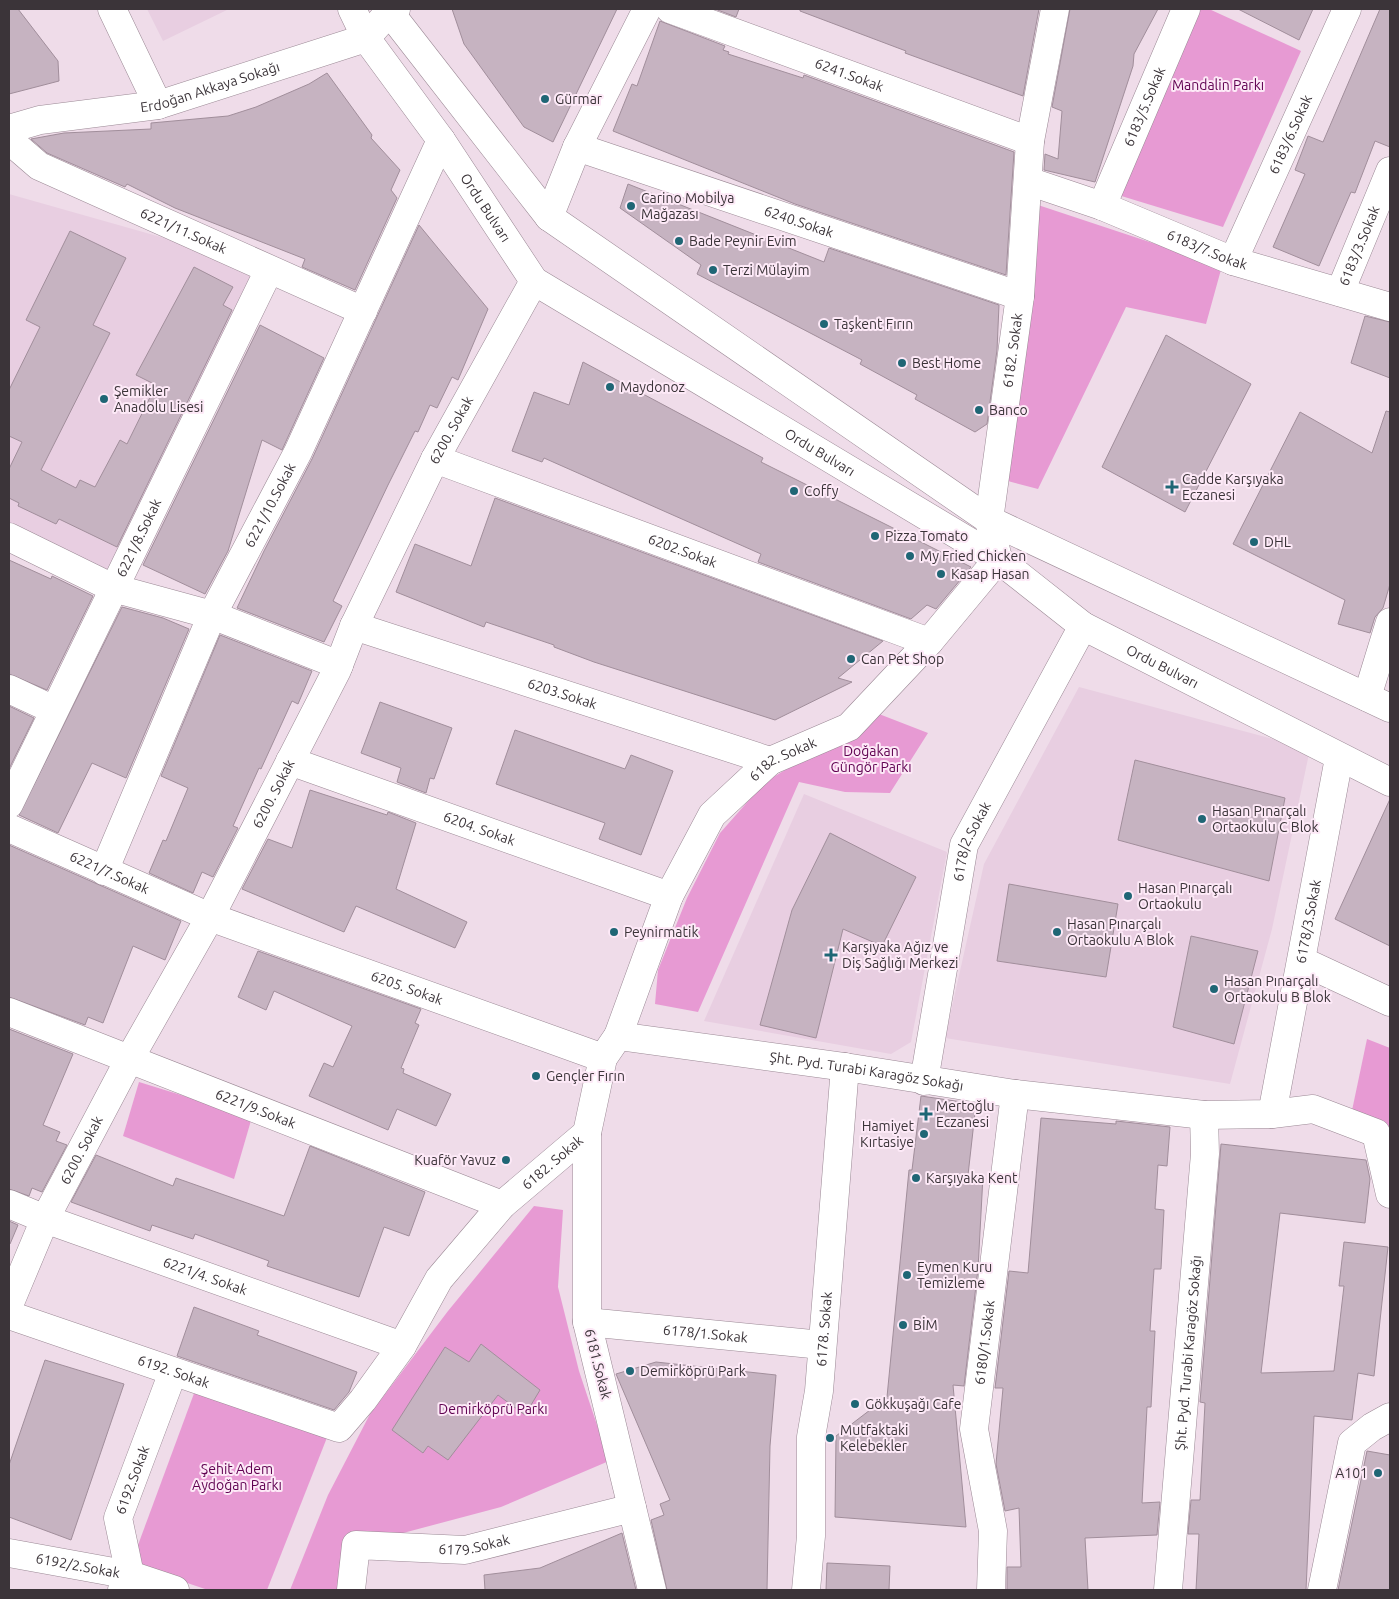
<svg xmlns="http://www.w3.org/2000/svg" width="1399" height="1599" viewBox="0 0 1399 1599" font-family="Ubuntu,sans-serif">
	<rect width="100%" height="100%" fill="#efdce9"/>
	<g fill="#e8cee1">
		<path d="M147 9H229L163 41Z"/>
		<path d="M9 194 263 266 111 582 9 532Z"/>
		<path d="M1079 687 1310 749 1272 929 1230 1084 945 1038 984 864Z"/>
		<path d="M804 794 947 852 911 1042 891 1054 704 1021Z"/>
	</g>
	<g fill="#e79ad3">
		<path d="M1182 9H1209L1301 51 1223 227 1105 191Z"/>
		<path d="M1035 204 1222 266 1206 324 1126 307 1038 489 1004 480Z"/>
		<path d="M879 714 928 733 890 793 845 792 799 782 698 1012 655 1004 658 970 687 898 720 833 765 782Z"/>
		<path d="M1367 1039 1390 1048V1139L1350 1120Z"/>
		<path d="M139 1082 252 1117 234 1179 123 1136Z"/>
		<path d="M534 1206 563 1210 558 1287 579 1371 609 1461 501 1507 388 1537 361 1558 358 1590H290L328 1495 370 1414 448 1311Z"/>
		<path d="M196 1388 328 1435 267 1590H208L131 1564Z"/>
	</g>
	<g fill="#c6b3c1" stroke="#a18e9b">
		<path d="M9 9H18L58 61 59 81 9 94Z"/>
		<path d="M452 9H617L553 142 524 127 464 44Z"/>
		<path d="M715 9H739L736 17Z"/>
		<path d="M800 9H1039L1023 96 905 53 906 51 800 11Z"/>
		<path d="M1070 9H1158L1134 54 1133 66 1095 182 1044 170 1045 154 1058 159 1062 111 1052 107Z"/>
		<path d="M1238 9H1313L1299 40Z"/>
		<path d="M1380 9H1390V147L1375 141 1355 193 1351 192 1319 266 1273 247 1305 174 1295 170 1308 136 1323 142Z"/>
		<path d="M660 21 725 46 723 50 729 52 728 54 803 78 804 75 1014 152 1006 275 795 204 613 131 632 84 637 86Z"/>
		<path d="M327 73 372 135 371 138 400 170 391 190 397 198 355 290 302 267 305 259 175 208 127 184 125 187 47 153 31 139 64 133 151 129V123L228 116 256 107 309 84Z"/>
		<path d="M628 184 824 262 829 248 999 305 997 350 987 424 975 432 915 399 917 395 860 364 862 360 697 274 701 265 620 208Z"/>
		<path d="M419 225 488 309 458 380 452 377 437 408 430 405 418 432 415 431 388 485 333 601 342 606 324 642 237 608 264 551 312 459Z"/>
		<path d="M70 231 126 258 93 325 110 333 41 470 76 488 80 480 95 487 120 440 127 444 156 385 136 375 194 267 233 287 223 305 232 310 117 547 59 519 56 524 18 506 19 503 9 498V469L22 442 9 436V390L40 327 26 320Z"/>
		<path d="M1365 316 1390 322V378L1351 363Z"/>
		<path d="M260 325 324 358 282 450 262 440 228 551 205 594 143 565Z"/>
		<path d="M1166 335 1251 384 1185 512 1102 467Z"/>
		<path d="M583 362 763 458 761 462 971 567 936 609 927 605 911 619 758 562 761 554 544 458 542 462 512 451 534 392 569 405Z"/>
		<path d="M1386 411 1390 412V584L1383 608 1375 617 1370 633 1338 624 1345 600 1233 544 1300 412 1372 453Z"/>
		<path d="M495 498 883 641 838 678 852 682 775 720 594 662 554 647V645L486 622 484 627 396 592 415 544 471 566Z"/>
		<path d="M9 560 51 579 52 576 93 596 47 690 9 674Z"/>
		<path d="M122 607 163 618 189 629 126 778 92 763 58 833 19 815Z"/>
		<path d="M220 635 312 671 298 704 292 701 261 769 259 768 233 826 238 828 213 877 202 872 193 893 149 873 163 840 166 841 188 788 161 776Z"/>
		<path d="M380 702 452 728 434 779 430 778 426 793 397 782 401 768 361 753Z"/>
		<path d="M9 706 34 718 9 769Z"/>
		<path d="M515 730 625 769 631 755 673 771 641 855 599 839 605 823 496 784Z"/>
		<path d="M1135 760 1285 798 1269 881 1118 840Z"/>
		<path d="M310 790 387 815 388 812 416 823 396 889 467 922 455 948 356 906 344 932 242 889 268 839 292 848Z"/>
		<path d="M1390 799V946L1335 919Z"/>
		<path d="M830 833 916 877 882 946 843 929 816 1038 760 1025 792 910Z"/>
		<path d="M9 845 181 921 165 960 133 946 103 1023 88 1017 85 1025 9 997Z"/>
		<path d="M1009 884 1118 904 1106 977 997 961Z"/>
		<path d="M1191 936 1258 951 1234 1044 1173 1027Z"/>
		<path d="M258 951 421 1009 415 1023 419 1025 401 1068 404 1069 403 1073 451 1094 436 1126 397 1109 388 1130 309 1096 324 1063 333 1067 352 1026 274 991 266 1010 238 997Z"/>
		<path d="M9 1029 73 1054 43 1125 60 1132 56 1141 67 1145 42 1192 32 1188 29 1196 9 1189Z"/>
		<path d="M921 1096 976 1104 968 1175 983 1176 978 1269 964 1386 953 1385 966 1527 835 1517 836 1436 887 1397 909 1170H912Z"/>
		<path d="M1041 1118 1116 1124V1121L1170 1127 1167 1166 1158 1165 1155 1209 1164 1210 1161 1269H1154L1150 1331H1155L1151 1407H1147L1142 1503 1160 1502 1157 1535 1085 1538 1088 1590H1007V1567H1021L1019 1508 1005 1511 996 1464 1003 1388H995L1009 1271 1028 1273Z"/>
		<path d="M1221 1144 1366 1160 1370 1179 1365 1223 1280 1213 1261 1373 1334 1371 1344 1286H1339L1344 1242 1388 1247 1374 1376 1358 1373 1352 1420 1314 1416 1306 1590H1196L1199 1534H1188L1191 1500H1200L1205 1403 1200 1402Z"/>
		<path d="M310 1146 425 1192 409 1236 384 1227 359 1297 267 1266 269 1261 195 1234 193 1239 152 1225 150 1231 71 1202 96 1155 173 1186 176 1178 284 1216Z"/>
		<path d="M9 1221 18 1225 10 1244H9Z"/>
		<path d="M194 1307 259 1331 257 1335 357 1372 349 1392 334 1410 177 1356Z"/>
		<path d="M481 1344 540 1390 525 1415 498 1395 448 1460 428 1446 423 1453 392 1430 445 1347 469 1362Z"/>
		<path d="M45 1360 124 1384 71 1540 9 1517V1465Z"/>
		<path d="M656 1362 776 1375 770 1446 767 1590H667L651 1520 664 1515 660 1504 670 1500 616 1374Z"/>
		<path d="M1367 1451 1390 1455V1590H1338Z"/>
		<path d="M622 1533 636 1590H485L484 1575 540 1568Z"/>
		<path d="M827 1563 890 1566 889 1590H826Z"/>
	</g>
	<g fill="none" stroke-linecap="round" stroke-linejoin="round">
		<defs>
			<g id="minor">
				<path d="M112 9 158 105"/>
				<path id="s1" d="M670 9 1030 141"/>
				<path id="s2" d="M9 129 40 120 158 105 366 38 389 12 396 9"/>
				<path id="s3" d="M9 140 39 166 363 311"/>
				<path id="s4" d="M577 147 1020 296"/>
				<path id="s5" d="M1028 181 1102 206 1233 261 1390 307"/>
				<path id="s6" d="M1102 206 1186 9"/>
				<path d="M549 217 577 147 647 9"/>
				<path id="s7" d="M1233 261 1347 9"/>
				<path id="s8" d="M1340 292 1390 171"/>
				<path id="s9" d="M435 459 929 642"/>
				<path d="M9 537 113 588 212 615 339 665"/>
				<path id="s10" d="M354 626 770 761"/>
				<path d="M9 689 54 710"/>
				<path d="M1367 697 1390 622"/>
				<path id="s11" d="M290 761 669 896"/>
				<path id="s12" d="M9 804 269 270"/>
				<path id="s13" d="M9 828 210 917 603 1058"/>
				<path id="s14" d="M104 871 212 615 298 452 441 140"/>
				<path d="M1302 961 1390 1002"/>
				<path id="s15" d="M9 1012 502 1205"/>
				<path id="s16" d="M618 1036 845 1067 1015 1094 1204 1115 1272 1114 1313 1109 1376 1133 1390 1194"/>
				<path id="s17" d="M924 1081 964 845 1083 626"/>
				<path id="s18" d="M1272 1114 1339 758"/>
				<path id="s19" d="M9 1204 45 1219 402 1346"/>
				<path id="s20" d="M9 1305 45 1219 130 1058 210 917 337 670 354 626 435 459 534 281"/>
				<path id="s21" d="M9 1315 339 1428 363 1400 402 1346 439 1279 502 1205 587 1133"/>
				<path id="s22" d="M587 1322 822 1345"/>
				<path id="s23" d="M9 1553 130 1575 175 1590"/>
				<path id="s24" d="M122 1590 130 1575 118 1518 173 1372"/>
				<path id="s25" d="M351 1590 356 1545 465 1550 632 1508"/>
				<path id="s26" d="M652 1590 587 1322V1133L603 1058 618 1036 669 896 712 815 770 761 849 727 929 642 998 559 989 520 1020 296 1030 141 1055 9"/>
				<path id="s27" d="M806 1590 811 1536V1437L819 1391 845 1067"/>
				<path id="s28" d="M991 1590 993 1531 974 1429 1015 1094"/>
				<path id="s29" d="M1168 1590 1205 1154 1204 1115"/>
				<path d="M1322 1590 1352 1443 1372 1427 1390 1417"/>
			</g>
			<g id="major">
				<path id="s30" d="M352 9 366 38 441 140 534 281 998 559 1083 626 1390 782"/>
				<path d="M387 9 549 217 989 520 1390 708"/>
			</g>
		</defs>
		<use href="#minor" stroke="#9b8995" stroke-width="29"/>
		<use href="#major" stroke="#9b8995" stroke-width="29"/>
		<use href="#minor" stroke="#fff" stroke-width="28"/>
		<use href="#major" stroke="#fff" stroke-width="28"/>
	</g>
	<g fill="#1f6675" stroke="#fde9f7" stroke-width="2">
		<circle cx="545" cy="99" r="5"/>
		<circle cx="631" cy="206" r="5"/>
		<circle cx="679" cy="241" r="5"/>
		<circle cx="713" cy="270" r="5"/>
		<circle cx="824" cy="324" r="5"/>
		<circle cx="902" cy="363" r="5"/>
		<circle cx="610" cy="387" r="5"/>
		<circle cx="104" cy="399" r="5"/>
		<circle cx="979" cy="410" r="5"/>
		<path d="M1169.5 479.5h5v5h5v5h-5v5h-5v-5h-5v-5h5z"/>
		<circle cx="794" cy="491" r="5"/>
		<circle cx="875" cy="536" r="5"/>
		<circle cx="1254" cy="542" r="5"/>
		<circle cx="910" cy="556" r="5"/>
		<circle cx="941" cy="574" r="5"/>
		<circle cx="851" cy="659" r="5"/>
		<circle cx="1202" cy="819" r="5"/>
		<circle cx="1128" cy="896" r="5"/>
		<circle cx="614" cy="932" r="5"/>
		<circle cx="1057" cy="932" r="5"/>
		<path d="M828.5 947.5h5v5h5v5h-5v5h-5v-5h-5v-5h5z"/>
		<circle cx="1214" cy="989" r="5"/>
		<circle cx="536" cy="1076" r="5"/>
		<path d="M923.5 1106.5h5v5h5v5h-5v5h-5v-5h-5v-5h5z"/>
		<circle cx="924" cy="1134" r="5"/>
		<circle cx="506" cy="1160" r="5"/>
		<circle cx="916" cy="1178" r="5"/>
		<circle cx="907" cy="1275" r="5"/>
		<circle cx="903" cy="1325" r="5"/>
		<circle cx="630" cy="1371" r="5"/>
		<circle cx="855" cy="1404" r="5"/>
		<circle cx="830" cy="1438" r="5"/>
		<circle cx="1378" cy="1473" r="5"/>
	</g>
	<g text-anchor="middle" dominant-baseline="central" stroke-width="4" stroke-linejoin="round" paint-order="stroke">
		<g font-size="14" fill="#3b3439" stroke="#fde9f7">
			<text stroke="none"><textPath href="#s1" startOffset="191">6241.Sokak</textPath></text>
			<text stroke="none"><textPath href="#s2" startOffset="206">Erdoğan Akkaya Sokağı</textPath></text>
			<text stroke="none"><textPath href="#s6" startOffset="108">6183/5.Sokak</textPath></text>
			<text stroke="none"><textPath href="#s7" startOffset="139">6183/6.Sokak</textPath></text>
			<text stroke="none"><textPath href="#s30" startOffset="240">Ordu Bulvarı</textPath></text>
			<text stroke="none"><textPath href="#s4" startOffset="234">6240.Sokak</textPath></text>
			<text stroke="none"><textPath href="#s3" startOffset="198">6221/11.Sokak</textPath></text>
			<text stroke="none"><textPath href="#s8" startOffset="50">6183/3.Sokak</textPath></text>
			<text stroke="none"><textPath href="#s5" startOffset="192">6183/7.Sokak</textPath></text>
			<text stroke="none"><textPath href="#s26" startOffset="1410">6182. Sokak</textPath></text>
			<text stroke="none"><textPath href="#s20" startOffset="981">6200. Sokak</textPath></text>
			<text stroke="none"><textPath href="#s30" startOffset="661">Ordu Bulvarı</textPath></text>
			<text stroke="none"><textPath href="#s14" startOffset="402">6221/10.Sokak</textPath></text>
			<text stroke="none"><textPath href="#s12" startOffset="296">6221/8.Sokak</textPath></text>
			<text stroke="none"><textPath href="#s9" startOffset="264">6202.Sokak</textPath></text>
			<text stroke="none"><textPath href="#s30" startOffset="1066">Ordu Bulvarı</textPath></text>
			<text stroke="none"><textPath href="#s10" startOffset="219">6203.Sokak</textPath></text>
			<text stroke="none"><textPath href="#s26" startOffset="900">6182. Sokak</textPath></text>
			<text stroke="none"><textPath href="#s20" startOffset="576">6200. Sokak</textPath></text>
			<text stroke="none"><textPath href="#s11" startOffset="201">6204. Sokak</textPath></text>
			<text stroke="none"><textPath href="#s17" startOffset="245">6178/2.Sokak</textPath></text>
			<text stroke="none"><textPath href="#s13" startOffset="110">6221/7.Sokak</textPath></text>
			<text stroke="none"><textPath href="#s18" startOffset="196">6178/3.Sokak</textPath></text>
			<text stroke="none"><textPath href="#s13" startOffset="429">6205. Sokak</textPath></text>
			<text stroke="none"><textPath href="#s16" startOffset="251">Şht. Pyd. Turabi Karagöz Sokağı</textPath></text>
			<text stroke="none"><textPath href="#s15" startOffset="265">6221/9.Sokak</textPath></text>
			<text stroke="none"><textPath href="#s20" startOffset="171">6200. Sokak</textPath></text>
			<text stroke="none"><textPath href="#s21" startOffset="692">6182. Sokak</textPath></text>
			<text stroke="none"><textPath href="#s19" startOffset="209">6221/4. Sokak</textPath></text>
			<text stroke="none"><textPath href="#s27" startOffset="262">6178. Sokak</textPath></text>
			<text stroke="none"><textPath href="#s22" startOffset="119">6178/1.Sokak</textPath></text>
			<text stroke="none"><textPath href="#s28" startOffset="250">6180/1.Sokak</textPath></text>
			<text stroke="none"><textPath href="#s29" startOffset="238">Şht. Pyd. Turabi Karagöz Sokağı</textPath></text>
			<text transform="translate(598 1364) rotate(76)">6181.Sokak</text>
			<text stroke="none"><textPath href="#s21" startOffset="174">6192. Sokak</textPath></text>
			<text stroke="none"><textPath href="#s24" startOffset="116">6192.Sokak</textPath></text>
			<text stroke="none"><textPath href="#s25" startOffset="164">6179.Sokak</textPath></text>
			<text stroke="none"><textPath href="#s23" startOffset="70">6192/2.Sokak</textPath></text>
		</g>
		<g font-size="14" fill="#5f0050" stroke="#fde9f7">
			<text x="1218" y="85">Mandalin Parkı</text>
			<text x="871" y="751">Doğakan<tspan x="871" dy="16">Güngör Parkı</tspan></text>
			<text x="493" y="1409">Demirköprü Parkı</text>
			<text x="237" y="1469">Şehit Adem<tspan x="237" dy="16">Aydoğan Parkı</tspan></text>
		</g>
		<g font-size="14" fill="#3b3439" stroke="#fde9f7" text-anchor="start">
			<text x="555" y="99">Gürmar</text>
			<text x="641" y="198">Carino Mobilya<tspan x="641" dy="16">Mağazası</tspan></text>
			<text x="689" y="241">Bade Peynir Evim</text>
			<text x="723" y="270">Terzi Mülayim</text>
			<text x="834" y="324">Taşkent Fırın</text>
			<text x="912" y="363">Best Home</text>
			<text x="620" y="387">Maydonoz</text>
			<text x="114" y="391">Şemikler<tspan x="114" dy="16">Anadolu Lisesi</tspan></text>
			<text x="989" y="410">Banco</text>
			<text x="1182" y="479">Cadde Karşıyaka<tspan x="1182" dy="16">Eczanesi</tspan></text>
			<text x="804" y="491">Coffy</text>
			<text x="885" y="536">Pizza Tomato</text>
			<text x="1264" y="542">DHL</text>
			<text x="920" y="556">My Fried Chicken</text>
			<text x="951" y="574">Kasap Hasan</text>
			<text x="861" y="659">Can Pet Shop</text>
			<text x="1212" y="811">Hasan Pınarçalı<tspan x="1212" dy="16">Ortaokulu C Blok</tspan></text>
			<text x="1138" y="888">Hasan Pınarçalı<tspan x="1138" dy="16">Ortaokulu</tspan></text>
			<text x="1067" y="924">Hasan Pınarçalı<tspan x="1067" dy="16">Ortaokulu A Blok</tspan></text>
			<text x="624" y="932">Peynirmatik</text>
			<text x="842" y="947">Karşıyaka Ağız ve<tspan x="842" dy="16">Diş Sağlığı Merkezi</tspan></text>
			<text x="1224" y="981">Hasan Pınarçalı<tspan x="1224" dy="16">Ortaokulu B Blok</tspan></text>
			<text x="546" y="1076">Gençler Fırın</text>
			<text x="936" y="1106">Mertoğlu<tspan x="936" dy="16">Eczanesi</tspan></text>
			<text x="914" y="1126" text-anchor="end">Hamiyet<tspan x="914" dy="16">Kırtasiye</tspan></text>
			<text x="496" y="1160" text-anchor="end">Kuaför Yavuz</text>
			<text x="926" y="1178">Karşıyaka Kent</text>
			<text x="917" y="1267">Eymen Kuru<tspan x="917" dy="16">Temizleme</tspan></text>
			<text x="913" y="1325">BİM</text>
			<text x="640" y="1371">Demirköprü Park</text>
			<text x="865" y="1404">Gökkuşağı Cafe</text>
			<text x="840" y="1430">Mutfaktaki<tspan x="840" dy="16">Kelebekler</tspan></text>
			<text x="1368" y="1473" text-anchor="end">A101</text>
		</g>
	</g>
	<rect width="1399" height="1599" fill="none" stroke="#3b3439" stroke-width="20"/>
</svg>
